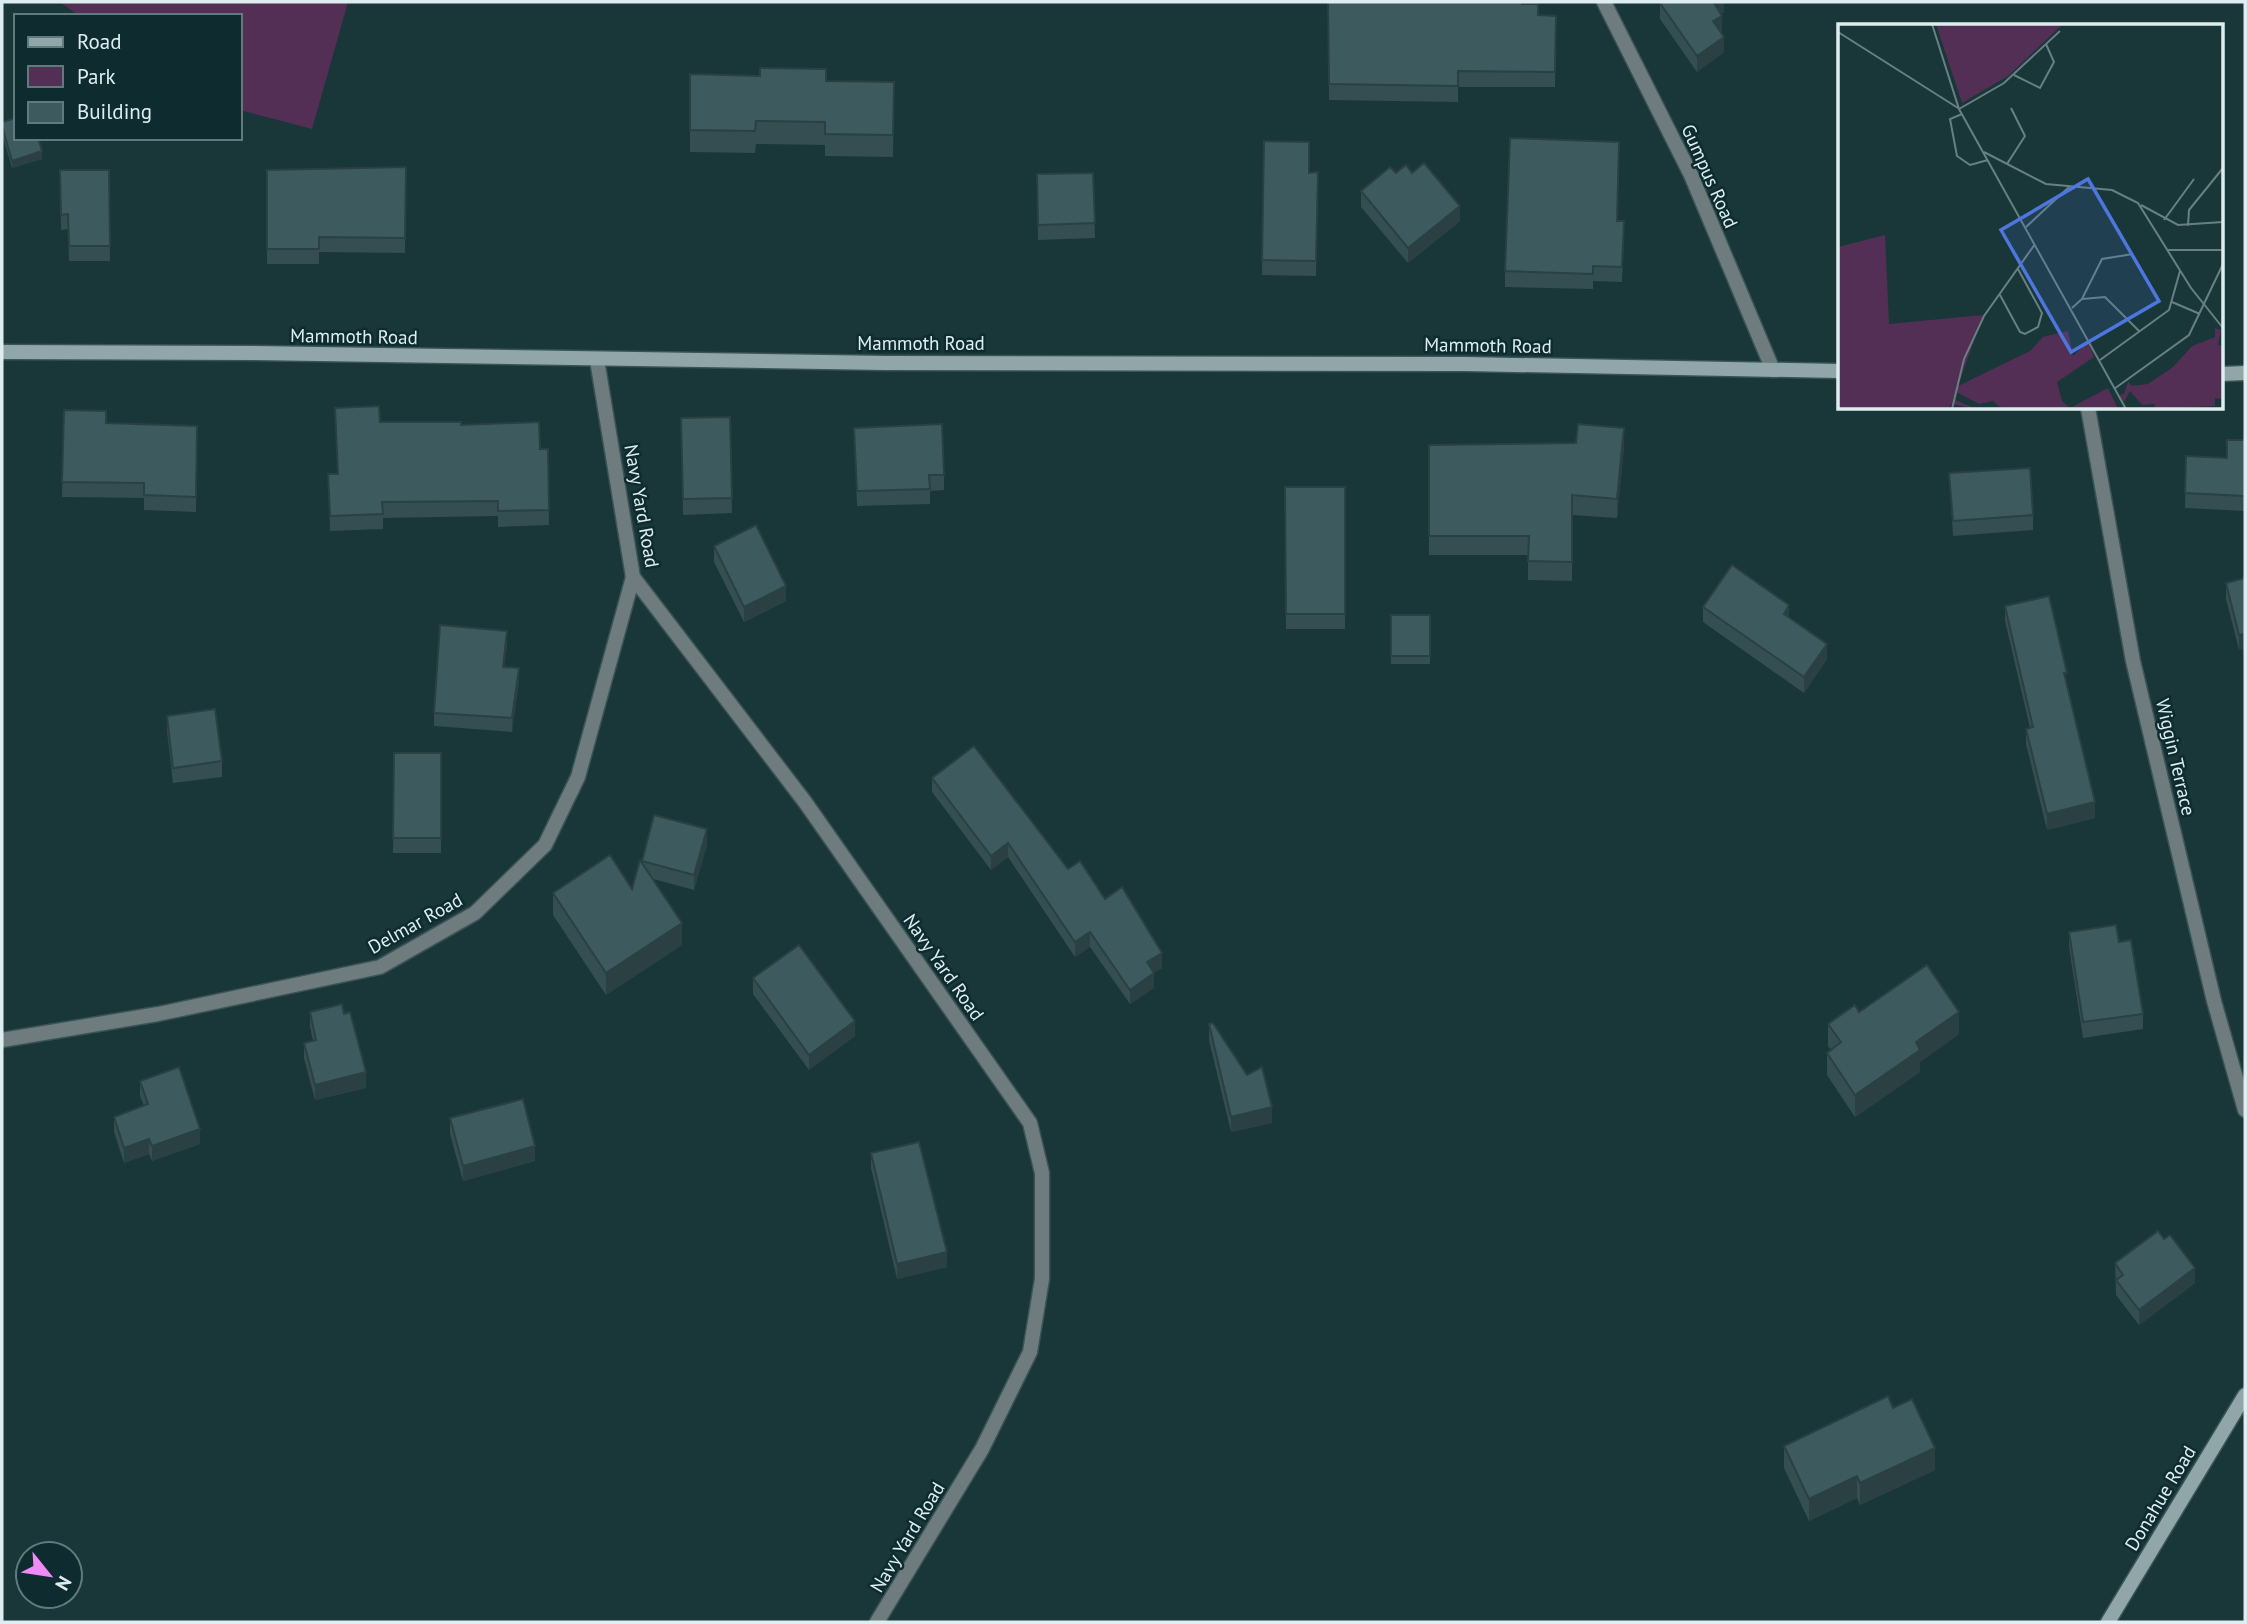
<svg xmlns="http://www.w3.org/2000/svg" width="2247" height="1624" viewBox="0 0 2247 1624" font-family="'PT Sans',sans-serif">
	<rect width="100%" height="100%" fill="#193639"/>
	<path fill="#542f55" d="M60 2H348L312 129 240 110V16H79Z"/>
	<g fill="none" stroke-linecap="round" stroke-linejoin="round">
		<defs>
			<g id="street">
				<path d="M1604 2 1691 175 1773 370"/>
				<path d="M597 360 633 577 805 802 1030 1123 1042 1173V1279L1030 1352 982 1449 877 1622"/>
				<path d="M2088 408 2133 661 2214 1001 2245 1110"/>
				<path d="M2 1040 158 1014 380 967 475 913 545 845 578 777 633 577"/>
			</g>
			<g id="secondary">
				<path d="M2 352 251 353 885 363 1466 364 1839 371"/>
				<path d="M2221 374 2245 373"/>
				<path d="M2108 1622 2245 1395"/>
			</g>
		</defs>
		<use href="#street" stroke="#395356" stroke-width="17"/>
		<use href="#secondary" stroke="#395356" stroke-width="17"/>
		<use href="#street" stroke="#6f7c7d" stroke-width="14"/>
		<use href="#secondary" stroke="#91a6a9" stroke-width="14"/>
	</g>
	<g fill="#344e51">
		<path d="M1328 2 1522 4 1538 15 1556 16 1555 87H1458V102L1329 100Z"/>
		<path d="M1724 2V12L1721 14 1722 31 1721 32 1724 52 1697 72 1660 19V3Z"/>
		<path d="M690 74 760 76 826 81 894 82 893 157 825 156V145L756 144 755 153 690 152Z"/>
		<path d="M2 122 42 159 12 168 2 134Z"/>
		<path d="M1264 141 1309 173 1318 172 1316 276 1262 275Z"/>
		<path d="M406 167 405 253 319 252V264H267V170Z"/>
		<path d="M60 170H109L110 261H69L68 229 61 230Z"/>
		<path d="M1093 173 1095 238 1038 240 1037 174Z"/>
		<path d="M1412 173 1460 221 1408 263 1361 207V191Z"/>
		<path d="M1617 221 1624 236 1622 282 1593 281V289L1505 287V271Z"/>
		<path d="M64 410 106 423 197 426 196 512 144 510V498L62 497Z"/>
		<path d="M730 417 732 513 683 515 681 418Z"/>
		<path d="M380 422 461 425 540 449H548L549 525 498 527V516L383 518V529L330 531 328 474H337Z"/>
		<path d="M854 428 944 475V490L930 491V504L857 506Z"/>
		<path d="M2245 440V511L2185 508 2186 456 2227 458Z"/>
		<path d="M1429 445 1624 447 1617 518 1572 515V581L1528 580V555H1429Z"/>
		<path d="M1949 473 2033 515V530L1953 536Z"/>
		<path d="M1285 487H1345V629H1286Z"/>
		<path d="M714 546 786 601 744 622 714 562Z"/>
		<path d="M2245 578 2239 650 2226 599V583Z"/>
		<path d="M2005 606 2067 685 2095 818 2047 830 2026 744V729L2030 728 2005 621Z"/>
		<path d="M1703 607 1789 618 1827 659 1804 693 1703 622Z"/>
		<rect x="1391" y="615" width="39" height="49"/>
		<path d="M507 644 504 667 519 681 512 732 434 726V713Z"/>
		<path d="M167 716 222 761V777L173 783 167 731Z"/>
		<path d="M394 753H441V853H393Z"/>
		<path d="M932 778 1068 869 1105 899 1162 968 1153 973 1154 988 1130 1004 1090 947 1075 957 1008 857 991 870 932 792Z"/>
		<path d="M654 815 707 845 694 890 653 879 682 945 606 995 553 915V893L632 889 642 862Z"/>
		<path d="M2069 932 2119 942 2143 1014V1029L2083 1038 2069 947Z"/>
		<path d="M753 978 855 1036 809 1070 753 994Z"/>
		<path d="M310 1012 344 1014 366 1088 315 1100 304 1058V1043L313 1041 310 1027Z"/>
		<path d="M1859 1012 1959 1034 1920 1062V1072L1855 1117 1827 1075V1053L1831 1050 1828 1046V1024Z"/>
		<path d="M1209 1024 1272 1123 1231 1132 1209 1040Z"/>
		<path d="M140 1081 200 1144 152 1161 149 1154 124 1163 114 1132V1117L144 1106 140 1096Z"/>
		<path d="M450 1118 535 1161 463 1181 450 1134Z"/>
		<path d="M871 1153 947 1267 897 1279 871 1168Z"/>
		<path d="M2115 1263 2195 1283 2139 1325 2116 1295Z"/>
		<path d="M1893 1408 1935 1470 1860 1505 1857 1498 1809 1521 1784 1468V1446Z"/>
	</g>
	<g fill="#2b4042">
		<path d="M1717 2H1724V12L1714 19V3Z"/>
		<path d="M1722 16V31L1713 37V21Z"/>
		<path d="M1724 37V52L1697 72V56Z"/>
		<path d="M42 151V159L12 168V161Z"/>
		<path d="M1460 206V221L1408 263V248Z"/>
		<path d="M1624 428V447L1617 518V499Z"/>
		<path d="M786 586V601L744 622V607Z"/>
		<path d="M1789 605V621L1784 614Z"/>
		<path d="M507 631V644L503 680V667Z"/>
		<path d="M2245 634V649L2239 650V635Z"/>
		<path d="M1827 644V659L1804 693V677Z"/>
		<path d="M519 668V681L512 732V718Z"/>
		<path d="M2095 802V818L2047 830V814Z"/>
		<path d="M707 829V845L694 890V875Z"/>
		<path d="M1008 843V857L991 870V856Z"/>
		<path d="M682 923V945L606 995V973Z"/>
		<path d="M1090 932V947L1075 957V942Z"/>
		<path d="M1162 953V968L1147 977V962Z"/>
		<path d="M1154 973V988L1130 1004V990Z"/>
		<path d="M1959 1012V1034L1920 1062V1072L1855 1117V1095L1916 1042Z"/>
		<path d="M855 1021V1036L809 1070V1055Z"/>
		<path d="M366 1072V1088L315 1100V1085Z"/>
		<path d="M1272 1107V1123L1231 1132V1117Z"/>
		<path d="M200 1129V1144L152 1161V1146Z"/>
		<path d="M149 1139V1154L124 1163V1148Z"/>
		<path d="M535 1146V1161L463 1181V1166Z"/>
		<path d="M947 1252V1267L897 1279V1264Z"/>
		<path d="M2195 1268V1283L2139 1325V1310Z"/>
		<path d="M1935 1448V1470L1860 1505V1483Z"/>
		<path d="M1857 1476V1498L1809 1521V1499Z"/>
	</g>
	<g fill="#3d5b5e" stroke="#2b4042" stroke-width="2">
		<path d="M1328 2H1522V4H1538V15L1556 16 1555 72 1458 71V86L1329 84Z"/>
		<path d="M1662 2H1717L1714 3 1722 16 1713 21 1724 37 1697 56 1660 3Z"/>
		<path d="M760 68 826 69V81L894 82 893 135 825 134V122L756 121 755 131 690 130V74L760 76Z"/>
		<path d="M16 118V138H38L42 151 12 161 2 126V122Z"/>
		<path d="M1510 138 1619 142 1617 221H1624L1622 267 1593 266V274L1505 271Z"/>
		<path d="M1264 141 1309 142V173L1318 172 1316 261 1262 260Z"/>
		<path d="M1424 163 1460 206 1408 248 1361 191 1390 167 1396 173 1406 165 1412 173Z"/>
		<path d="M406 167 405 238 319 237V249H267V170Z"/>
		<path d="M60 170H109L110 246H69L68 214 61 215Z"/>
		<path d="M1093 173 1095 223 1038 225 1037 174Z"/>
		<path d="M379 406 380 422H461V425L539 422 540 449H548L549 510 498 511V501L382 502 383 514 330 516 328 474H338L335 408Z"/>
		<path d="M64 410 106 411V423L197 426 196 497 144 495V483L62 482Z"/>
		<path d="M730 417 732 498 683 499 681 418Z"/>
		<path d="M942 424 944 475H929L930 489 857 491 854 428Z"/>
		<path d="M1578 424 1624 428 1617 499 1572 495V562L1528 561 1529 536H1429V445L1576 443Z"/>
		<path d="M2227 440H2245V496L2185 493 2186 456 2227 458Z"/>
		<path d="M2030 468 2033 515 1953 521 1949 473Z"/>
		<path d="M1285 487H1345V614H1286Z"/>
		<path d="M756 525 786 586 744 607 714 546Z"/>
		<path d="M1732 565 1789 605 1784 614 1827 644 1804 677 1703 607Z"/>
		<path d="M2245 578V634L2239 635 2226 583Z"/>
		<path d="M2049 596 2067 673H2064L2095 802 2047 814 2026 729 2033 727 2005 606Z"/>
		<rect x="1391" y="615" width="39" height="41"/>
		<path d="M440 625 507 631 503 667 519 668 512 718 434 713Z"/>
		<path d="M215 709 222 761 173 768 167 716Z"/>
		<path d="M974 746 1068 869 1080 861 1105 899 1122 887 1162 953 1147 962 1154 973 1130 990 1090 932 1075 942 1008 843 991 856 932 778Z"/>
		<path d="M394 753H441V838H393Z"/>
		<path d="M654 815 707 829 694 875 642 861Z"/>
		<path d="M610 855 632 889 640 860 682 923 606 973 553 893Z"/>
		<path d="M2116 925 2119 942 2131 940 2143 1014 2083 1022 2069 932Z"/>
		<path d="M799 945 855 1021 809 1055 753 978Z"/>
		<path d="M1927 965 1959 1012 1916 1042 1920 1050 1855 1095 1827 1053 1841 1042 1828 1024 1855 1005 1859 1012Z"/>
		<path d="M342 1004 344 1014 350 1012 366 1072 315 1085 304 1043 316 1040 310 1012Z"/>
		<path d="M1213 1023 1247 1075 1262 1067 1272 1107 1231 1117 1209 1024Z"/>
		<path d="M179 1067 200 1129 152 1146 149 1139 124 1148 114 1117 148 1104 140 1081Z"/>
		<path d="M523 1099 535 1146 463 1166 450 1118Z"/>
		<path d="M919 1142 947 1252 897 1264 871 1153Z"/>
		<path d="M2158 1231 2164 1239 2170 1235 2195 1268 2139 1310 2116 1280 2123 1275 2115 1263Z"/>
		<path d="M1888 1396 1893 1408 1912 1399 1935 1448 1860 1483 1857 1476 1809 1499 1784 1446Z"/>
	</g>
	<g text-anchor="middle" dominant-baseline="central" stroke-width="5" stroke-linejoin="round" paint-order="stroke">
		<g font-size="19" fill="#deeef0" stroke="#0e2c2f">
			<text transform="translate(1710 176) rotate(66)">Gumpus Road</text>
			<text transform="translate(354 336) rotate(1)">Mammoth Road</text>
			<text x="921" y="343">Mammoth Road</text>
			<text transform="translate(1488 345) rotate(1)">Mammoth Road</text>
			<text transform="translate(642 506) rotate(80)">Navy Yard Road</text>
			<text transform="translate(2176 757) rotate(77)">Wiggin Terrace</text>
			<text transform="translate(415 923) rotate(-29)">Delmar Road</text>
			<text transform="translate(944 967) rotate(55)">Navy Yard Road</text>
			<text transform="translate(2160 1498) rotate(-59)">Donahue Road</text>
			<text transform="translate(907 1537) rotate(-59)">Navy Yard Road</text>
		</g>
	</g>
	<g transform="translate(1838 24)">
		<rect width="385" height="385" fill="#193639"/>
		<path d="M98 0H225L170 52 124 79ZM47 211 51 300 145 291 120 362 192 327 205 313 230 307 235 332 250 318 256 333 219 358 224 377 232 384 270 364 280 385H164L155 377 141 380 118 368 115 375 138 385 113 380 111 385H0V223ZM377 304 383 306 380 321 385 322V375L377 374V382L315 385 317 380 304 381 292 367 286 378 281 371 286 370 290 358 294 362 310 360 335 343 354 322 377 313Z" fill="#542f55"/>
		<path fill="none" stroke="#688082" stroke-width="2" d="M94 0 121 85 288 385M0 8 120 84M176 51 202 64 216 38 208 20M121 85 166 59 222 7M124 90 112 95 119 132 132 141 150 136M146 128 208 160 274 166 300 179 353 264 385 304M169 140 187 112 173 84M303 181 340 201 385 198M326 196 356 155M350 202 351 186 385 144M188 203 232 162M330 226H385M162 271 182 308 187 310 200 303 204 289 180 245M244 275 267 273 302 308M334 278 362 290M234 284 244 275 264 235 295 230M262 336 331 286 342 247M276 365 351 311 385 240M114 385 126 335 146 292 197 220"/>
		<path fill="#4d76de" fill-opacity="0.15" stroke="#4d76de" stroke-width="3.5" d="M250 155 321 277 233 328 163 206Z"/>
		<rect width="385" height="385" fill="none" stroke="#deeef0" stroke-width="3.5"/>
	</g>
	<rect width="2247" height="1624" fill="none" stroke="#deeef0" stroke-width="7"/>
	<rect x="14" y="14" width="228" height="126" fill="#0e2c2f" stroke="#617a7c" stroke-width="2"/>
	<rect x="28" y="37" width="35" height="10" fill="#91a6a9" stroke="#617a7c" stroke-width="2"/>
	<text x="77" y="49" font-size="21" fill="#deeef0">Road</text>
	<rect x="28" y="66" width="35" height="21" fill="#542f55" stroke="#617a7c" stroke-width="2"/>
	<text x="77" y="84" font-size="21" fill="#deeef0">Park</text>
	<rect x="28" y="102" width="35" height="21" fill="#3d5b5e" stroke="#617a7c" stroke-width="2"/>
	<text x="77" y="119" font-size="21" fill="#deeef0">Building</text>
	<g transform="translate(49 1575) rotate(120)"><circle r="33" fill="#0e2c2f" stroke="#617a7c" stroke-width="2"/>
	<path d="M0-5L12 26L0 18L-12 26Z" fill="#f08bf5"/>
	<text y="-10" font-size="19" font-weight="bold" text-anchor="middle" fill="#deeef0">N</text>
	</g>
</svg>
